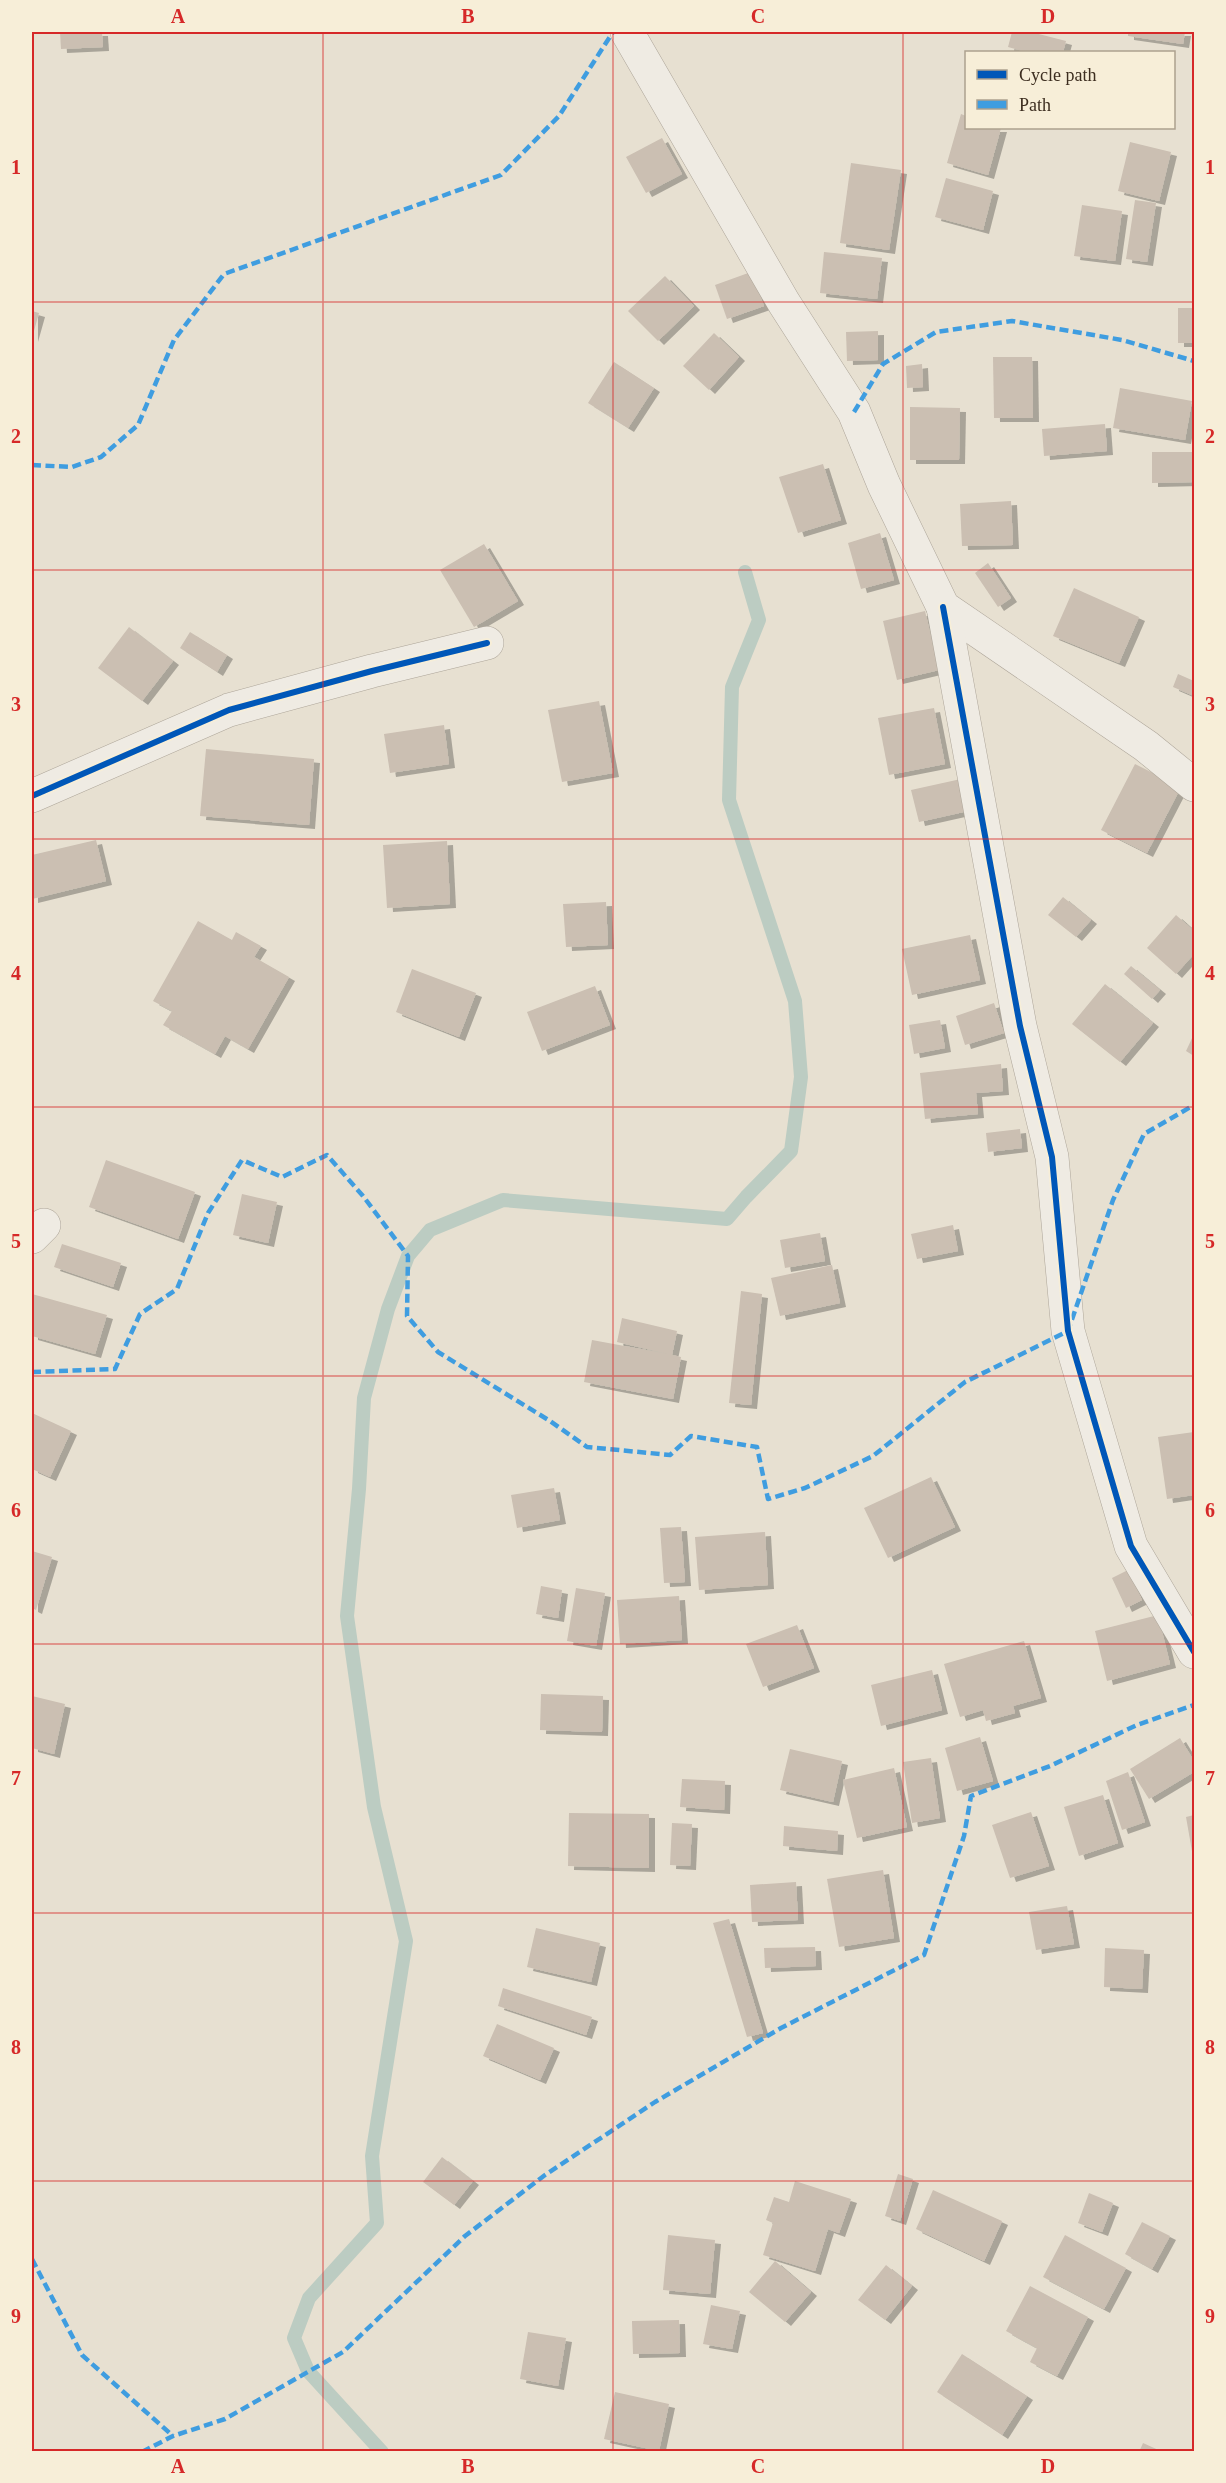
<svg xmlns="http://www.w3.org/2000/svg" width="1226" height="2483" viewBox="0 0 1226 2483" font-family="Georgia,serif">
	<defs>
		<filter id="shadow"><feDropShadow dx="6" dy="4" stdDeviation="0" flood-color="#0004"/></filter>
	</defs>
	<rect width="100%" height="100%" fill="#e7e0d1"/>
	<g fill="none" stroke-linecap="round" stroke-linejoin="round">
		<path stroke="#bcccc2" stroke-width="14" d="M382 2452 308 2371 294 2338 309 2298 377 2223 372 2156 406 1941 374 1807 347 1616 359 1489 364 1398 388 1309 408 1256 430 1230 503 1200 727 1219 746 1197 791 1151 801 1077 795 1001 729 800 732 687 759 620 745 572"/>
	</g>
	<g fill="#cbbfb2" filter="url(#shadow)">
		<path d="M60 32H102L103 47 61 49Z"/>
		<path d="M1012 32H1031L1066 41 1063 52H1027L1008 47Z"/>
		<path d="M1128 32H1185L1183 44 1128 36Z"/>
		<path d="M961 114 966 116V128H1001L988 175 947 163Z"/>
		<path d="M662 138 682 174 646 193 626 157Z"/>
		<path d="M1130 142 1171 152 1159 201 1118 191Z"/>
		<path d="M851 163 901 170 889 250 840 243Z"/>
		<path d="M946 178 993 191 983 230 935 217Z"/>
		<path d="M1135 200 1156 203 1147 262 1126 259Z"/>
		<path d="M1082 205 1122 211 1115 261 1074 256Z"/>
		<path d="M824 252 882 258 877 299 820 293Z"/>
		<path d="M751 272 764 306 727 319 715 285Z"/>
		<path d="M665 276 694 306 658 341 628 311Z"/>
		<rect x="1178" y="308" width="16" height="35"/>
		<path d="M32 311 39 313 32 338Z"/>
		<path d="M878 331V360L847 361 846 332Z"/>
		<path d="M714 333 739 357 709 390 683 366Z"/>
		<path d="M993 357H1032L1033 418H994Z"/>
		<path d="M614 362 654 388 628 428 588 403Z"/>
		<path d="M922 364 923 387 907 388 906 366Z"/>
		<path d="M1120 388 1192 401 1185 440 1113 428Z"/>
		<path d="M910 407 960 408 959 460H910Z"/>
		<path d="M1105 424 1107 451 1044 456 1042 429Z"/>
		<path d="M1152 452H1194V482L1152 483Z"/>
		<path d="M823 464 841 520 798 533 779 477Z"/>
		<path d="M1011 501 1013 545 962 546 960 504Z"/>
		<path d="M880 533 894 580 861 589 848 543Z"/>
		<path d="M484 544 518 601 474 627 440 570Z"/>
		<path d="M988 563 1011 598 998 607 975 573Z"/>
		<path d="M1074 588 1139 617 1119 663 1053 636Z"/>
		<path d="M925 611 939 670 897 680 883 621Z"/>
		<path d="M129 627 173 661 142 701 98 668Z"/>
		<path d="M190 632 227 655 217 672 180 648Z"/>
		<path d="M1178 674 1194 681V696L1173 687Z"/>
		<path d="M599 701 613 773 562 782 548 710Z"/>
		<path d="M934 708 945 764 889 775 878 718Z"/>
		<path d="M444 725 449 764 390 773 384 734Z"/>
		<path d="M206 749 314 759 309 825 200 816Z"/>
		<path d="M1135 764 1181 787 1147 853 1101 830Z"/>
		<path d="M970 777 977 809 919 822 911 790Z"/>
		<path d="M96 840 106 881 32 899V855Z"/>
		<path d="M447 841 450 904 387 908 383 845Z"/>
		<path d="M1063 897 1091 920 1076 937 1048 915Z"/>
		<path d="M606 902 608 945 566 947 563 904Z"/>
		<path d="M1176 915 1194 931V954L1176 974 1147 948Z"/>
		<path d="M198 921 232 940 236 932 261 946 254 957 289 977 248 1049 225 1036 215 1054 163 1025 172 1011 153 1001Z"/>
		<path d="M970 935 980 980 912 995 902 949Z"/>
		<path d="M1131 966 1160 990 1152 999 1124 974Z"/>
		<path d="M412 969 476 993 459 1037 396 1012Z"/>
		<path d="M1105 984 1153 1023 1120 1062 1072 1024Z"/>
		<path d="M595 986 610 1025 542 1051 527 1012Z"/>
		<path d="M994 1003 1004 1033 965 1045 956 1016Z"/>
		<path d="M940 1020 945 1048 914 1054 909 1025Z"/>
		<path d="M1194 1034V1056L1186 1051Z"/>
		<path d="M1001 1064 1003 1091 976 1093 978 1114 925 1119 920 1073Z"/>
		<path d="M1020 1129 1022 1148 988 1152 986 1133Z"/>
		<path d="M106 1160 195 1192 178 1239 89 1207Z"/>
		<path d="M242 1194 277 1202 268 1243 233 1235Z"/>
		<path d="M953 1225 958 1251 917 1259 911 1234Z"/>
		<path d="M820 1233 825 1261 785 1268 780 1240Z"/>
		<path d="M62 1244 121 1263 113 1287 54 1267Z"/>
		<path d="M832 1265 840 1303 780 1316 771 1278Z"/>
		<path d="M741 1291 762 1294 751 1405 729 1403Z"/>
		<path d="M32 1294 107 1315 95 1354 32 1336Z"/>
		<path d="M622 1318 677 1331 672 1355 681 1357 673 1399 584 1382 592 1340 668 1354 617 1342Z"/>
		<path d="M32 1413 71 1431 50 1477 32 1469Z"/>
		<path d="M1194 1432V1495L1167 1499 1158 1437Z"/>
		<path d="M931 1477 955 1527 888 1558 864 1508Z"/>
		<path d="M554 1488 560 1520 517 1528 511 1495Z"/>
		<path d="M681 1527 685 1582 664 1583 660 1528Z"/>
		<path d="M765 1532 768 1585 699 1590 695 1537Z"/>
		<path d="M32 1551 52 1557 36 1610 32 1608Z"/>
		<path d="M1128 1570 1142 1600 1126 1608 1112 1578Z"/>
		<path d="M541 1586 562 1590 558 1618 536 1614Z"/>
		<path d="M576 1588 605 1593 596 1646 567 1641Z"/>
		<path d="M679 1596 682 1640 620 1644 617 1600Z"/>
		<path d="M1158 1615 1170 1664 1107 1681 1095 1631Z"/>
		<path d="M797 1625 814 1668 763 1687 746 1644Z"/>
		<path d="M1024 1641 1041 1698 1013 1706 1015 1713 986 1721 983 1710 960 1717 944 1664Z"/>
		<path d="M932 1670 942 1710 881 1726 871 1685Z"/>
		<path d="M541 1694 603 1696 602 1732 540 1730Z"/>
		<path d="M32 1696 65 1704 54 1754 32 1748Z"/>
		<path d="M980 1737 993 1781 957 1791 945 1748Z"/>
		<path d="M1180 1738 1194 1761V1772L1149 1799 1130 1769Z"/>
		<path d="M790 1749 842 1761 833 1802 780 1790Z"/>
		<path d="M931 1758 940 1818 912 1823 903 1762Z"/>
		<path d="M894 1768 907 1827 857 1838 843 1780Z"/>
		<path d="M1128 1772 1145 1822 1122 1830 1106 1781Z"/>
		<path d="M682 1779 725 1781 724 1810 680 1807Z"/>
		<path d="M1103 1795 1118 1843 1079 1856 1064 1807Z"/>
		<path d="M1031 1812 1049 1866 1010 1878 992 1825Z"/>
		<path d="M569 1813 649 1814V1868L568 1866Z"/>
		<path d="M1194 1815V1857H1193L1186 1817Z"/>
		<path d="M672 1823 692 1824 690 1866 670 1865Z"/>
		<path d="M784 1826 838 1831 837 1851 783 1846Z"/>
		<path d="M883 1870 894 1938 839 1947 827 1879Z"/>
		<path d="M796 1882 798 1920 752 1922 750 1885Z"/>
		<path d="M1067 1906 1074 1944 1036 1950 1029 1912Z"/>
		<path d="M729 1919 763 2033 747 2037 713 1923Z"/>
		<path d="M536 1928 600 1943 591 1982 527 1967Z"/>
		<path d="M815 1947 816 1966 765 1968 764 1948Z"/>
		<path d="M1105 1948 1144 1950 1142 1989 1104 1987Z"/>
		<path d="M503 1988 592 2017 586 2035 498 2006Z"/>
		<path d="M497 2024 554 2048 540 2080 483 2056Z"/>
		<path d="M442 2157 473 2181 454 2205 423 2182Z"/>
		<path d="M898 2174 913 2179 900 2221 885 2216Z"/>
		<path d="M795 2181 851 2199 839 2233 828 2229 815 2271 763 2255 773 2223 766 2220 774 2197 789 2202Z"/>
		<path d="M933 2190 1002 2221 984 2261 916 2229Z"/>
		<path d="M1089 2193 1113 2203 1102 2232 1078 2223Z"/>
		<path d="M1142 2222 1170 2236 1152 2269 1125 2254Z"/>
		<path d="M668 2235 715 2240 710 2294 663 2290Z"/>
		<path d="M1065 2235 1126 2268 1104 2309 1043 2277Z"/>
		<path d="M775 2261 811 2292 785 2322 749 2292Z"/>
		<path d="M886 2265 912 2286 885 2320 858 2300Z"/>
		<path d="M1030 2286 1088 2317 1057 2376 1030 2362 1037 2348 1006 2331Z"/>
		<path d="M711 2305 740 2311 732 2349 703 2344Z"/>
		<path d="M679 2320 680 2353 633 2354 632 2321Z"/>
		<path d="M528 2332 566 2338 558 2386 520 2379Z"/>
		<path d="M962 2354 1027 2396 1002 2435 937 2392Z"/>
		<path d="M615 2392 669 2404 659 2451 604 2439Z"/>
		<path d="M1143 2443 1163 2452H1139Z"/>
	</g>
	<g fill="none" stroke-linecap="round" stroke-linejoin="round">
		<defs>
			<g id="minor">
				<path d="M627 32 784 303 854 412 884 485 943 607 1146 746 1194 785"/>
				<path d="M943 607 1020 1026 1052 1157 1068 1331 1131 1546 1194 1652"/>
				<path d="M32 796 229 710 372 671 487 643"/>
				<path d="M32 1237 44 1225"/>
			</g>
		</defs>
		<use href="#minor" stroke="#ada599" stroke-width="34"/>
		<use href="#minor" stroke="#efebe3" stroke-width="33"/>
		<g stroke="#3f9de0" stroke-width="4.5" stroke-dasharray="9 4.5" stroke-linecap="butt">
			<path d="M854 412 883 364 936 332 1012 321 1122 340 1194 361"/>
			<path d="M32 465 72 467 101 457 138 425 174 340 224 274 501 175 559 116 613 32"/>
			<path d="M32 1372 115 1369 140 1314 177 1289 208 1213 242 1160 282 1177 327 1155 363 1196 408 1256 407 1316 438 1352 550 1421 587 1447 670 1455 691 1436 757 1447 768 1499 805 1488 873 1456 965 1382 1068 1331 1113 1200 1144 1134 1194 1105"/>
			<path d="M32 2259 82 2355 173 2436"/>
			<path d="M142 2452 173 2436 225 2419 343 2352 465 2236 545 2175 655 2102 781 2028 924 1955 964 1836 971 1796 1050 1766 1137 1725 1194 1705"/>
		</g>
		<defs>
			<g id="cycleway">
				<path d="M943 607 1020 1026 1052 1157 1068 1331 1131 1546 1194 1652"/>
				<path d="M32 796 229 710 372 671 487 643"/>
			</g>
		</defs>
		<use href="#cycleway" stroke="#f7eed8" stroke-width="10"/>
		<use href="#cycleway" stroke="#0057b8" stroke-width="6"/>
	</g>
	<path fill="none" stroke="#d62828" stroke-width="1.5" stroke-opacity="0.55" d="M323 32V2452M613 32V2452M903 32V2452M32 302H1194M32 570H1194M32 839H1194M32 1107H1194M32 1376H1194M32 1644H1194M32 1913H1194M32 2181H1194"/>
	<rect width="1226" height="2483" fill="none" stroke="#f7eed8" stroke-width="66"/>
	<rect x="965" y="51" width="210" height="78" fill="#f7eed8" stroke="#ada18e" stroke-width="1.5"/>
	<rect x="977" y="70" width="30" height="9" fill="#0057b8" stroke="#ada18e" stroke-width="1.5"/>
	<text x="1019" y="81" font-size="18" fill="#3d2e20">Cycle path</text>
	<rect x="977" y="100" width="30" height="9" fill="#3f9de0" stroke="#ada18e" stroke-width="1.5"/>
	<text x="1019" y="111" font-size="18" fill="#3d2e20">Path</text>
	<rect x="33" y="33" width="1160" height="2417" fill="none" stroke="#d62828" stroke-width="2"/>
	<g font-size="20" text-anchor="middle" font-weight="bold" fill="#d62828">
		<text x="178" y="23">A</text>
		<text x="468" y="23">B</text>
		<text x="758" y="23">C</text>
		<text x="1048" y="23">D</text>
		<text x="16" y="174">1</text>
		<text x="1210" y="174">1</text>
		<text x="16" y="443">2</text>
		<text x="1210" y="443">2</text>
		<text x="16" y="711">3</text>
		<text x="1210" y="711">3</text>
		<text x="16" y="980">4</text>
		<text x="1210" y="980">4</text>
		<text x="16" y="1248">5</text>
		<text x="1210" y="1248">5</text>
		<text x="16" y="1517">6</text>
		<text x="1210" y="1517">6</text>
		<text x="16" y="1785">7</text>
		<text x="1210" y="1785">7</text>
		<text x="16" y="2054">8</text>
		<text x="1210" y="2054">8</text>
		<text x="16" y="2323">9</text>
		<text x="1210" y="2323">9</text>
		<text x="178" y="2473">A</text>
		<text x="468" y="2473">B</text>
		<text x="758" y="2473">C</text>
		<text x="1048" y="2473">D</text>
	</g>
</svg>
